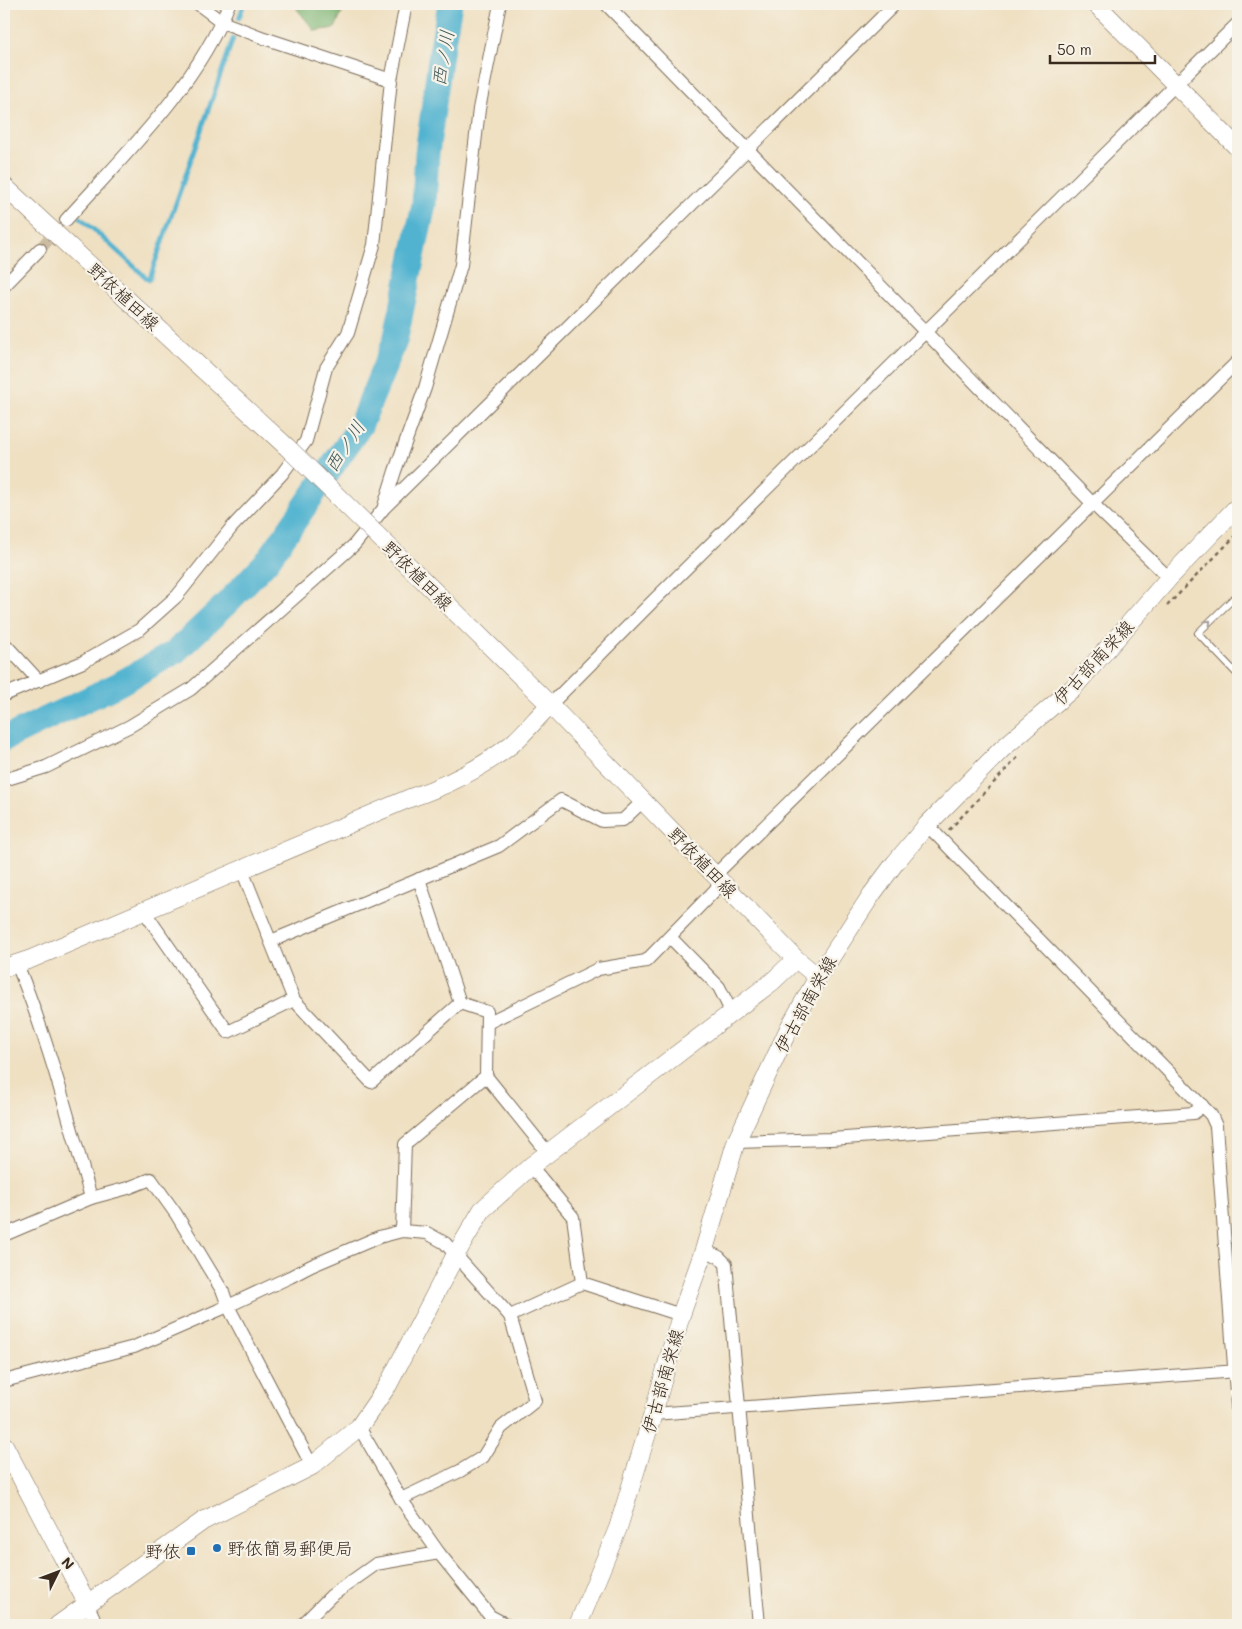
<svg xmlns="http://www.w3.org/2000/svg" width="1242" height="1629" viewBox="0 0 1242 1629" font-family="Mali,'Klee One',sans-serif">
	<rect width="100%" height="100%" fill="#f7f3e8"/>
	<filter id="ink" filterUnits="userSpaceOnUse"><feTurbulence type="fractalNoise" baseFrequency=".02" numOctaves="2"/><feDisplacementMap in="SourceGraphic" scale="10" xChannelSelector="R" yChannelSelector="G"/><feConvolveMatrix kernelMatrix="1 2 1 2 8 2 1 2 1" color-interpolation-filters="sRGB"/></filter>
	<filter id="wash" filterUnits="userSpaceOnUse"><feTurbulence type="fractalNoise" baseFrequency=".0096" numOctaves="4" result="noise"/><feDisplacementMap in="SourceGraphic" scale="20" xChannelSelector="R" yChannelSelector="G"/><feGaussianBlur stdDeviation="1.12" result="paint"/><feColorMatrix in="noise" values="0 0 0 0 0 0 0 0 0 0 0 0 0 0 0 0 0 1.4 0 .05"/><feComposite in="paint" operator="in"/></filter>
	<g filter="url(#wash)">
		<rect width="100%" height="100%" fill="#efe0c2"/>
		<path fill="#7eb674" stroke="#5c7049" d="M293 4H346L335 28 315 31Z"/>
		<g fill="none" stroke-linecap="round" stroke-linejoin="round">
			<g stroke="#51b3d0" stroke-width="4.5">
				<path d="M239 18 244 4"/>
				<path d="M81 218 149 280 233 39"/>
			</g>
			<path stroke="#51b3d0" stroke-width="25" d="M4 739 117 685 175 652 226 604 268 560 360 426 395 341 424 204 427 153 441 53 450 4"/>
		</g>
	</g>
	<g filter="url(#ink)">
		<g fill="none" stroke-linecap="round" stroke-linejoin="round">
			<path stroke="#cbbca1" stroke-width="12" stroke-dasharray="12 6" stroke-linecap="butt" d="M40 249 66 220"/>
			<defs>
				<path id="lane" d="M1238 594 1198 633 1238 675"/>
				<g id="street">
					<path d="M198 4 222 22 264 38 391 80"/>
					<path d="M606 4 1093 504 1169 578"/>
					<path d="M66 220C125 154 196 87 229 4"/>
					<path d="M4 286 40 249"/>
					<path d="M384 506 395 471 425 388 461 265 479 109 500 4"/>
					<path d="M4 643 39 681"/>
					<path d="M4 695 83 662 139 630 177 596 232 527 282 474 306 441 326 368 348 333 374 245 391 80 406 4"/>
					<path d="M550 705 654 600 1238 23"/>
					<path d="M4 780 46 767 130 726 191 689 354 545 384 508 895 4"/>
					<path d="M927 825 1211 1115 1216 1126 1238 1419"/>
					<path d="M242 870 294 1000 371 1082 460 1003 487 1012 486 1076"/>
					<path d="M715 875 1238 361"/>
					<path d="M419 879 460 1003"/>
					<path d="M144 911 228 1032 294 1000"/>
					<path d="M670 937 719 987 732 1013"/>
					<path d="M271 941 499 846 561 800 602 821 623 820 643 801"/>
					<path d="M17 964C48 1040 69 1119 91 1198"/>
					<path d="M487 1023 598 969 646 961 722 883"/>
					<path d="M736 1142 831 1139 1194 1113 1202 1105"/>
					<path d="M531 1166 573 1217 582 1283"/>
					<path d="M402 1231 405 1144 486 1076 548 1153"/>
					<path d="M4 1235 91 1198 128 1188 151 1179 176 1214 223 1292 228 1306 312 1466"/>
					<path d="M704 1250 719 1257 726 1264 759 1625"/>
					<path d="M4 1381 134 1347 228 1306 290 1277 311 1266 379 1237 402 1231 427 1233 445 1243 510 1316 582 1283 681 1315"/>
					<path d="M653 1414 1238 1371"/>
					<path d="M359 1427 401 1499 439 1553 490 1616 507 1625"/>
					<path d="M401 1499 460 1471 483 1457 501 1428 535 1401 510 1316"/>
					<path d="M88 1605 97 1625"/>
					<path d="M302 1625 331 1596 376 1564 439 1553"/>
				</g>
				<g id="secondary">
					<path d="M1096 4 1238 148"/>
					<path d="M4 186 288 448"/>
					<path d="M376 534 550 705 796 959 818 977"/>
					<path d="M4 968 31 959 410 798C446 786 482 768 512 744 526 732 537 717 550 705"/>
					<path d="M4 1445 88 1605"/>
					<path d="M58 1625 203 1521 312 1466 359 1427 388 1385 455 1256 482 1210 531 1166 773 981 796 959"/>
					<path d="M578 1625 618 1528 653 1414 681 1315 704 1250 736 1142 789 1028 818 977 872 894 895 863 927 825 1002 749 1073 688 1169 578 1238 506"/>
				</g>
			</defs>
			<use href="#lane" stroke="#7a6a57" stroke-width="8"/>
			<use href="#street" stroke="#7a6a57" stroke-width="14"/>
			<use href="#secondary" stroke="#7a6a57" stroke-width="19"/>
			<g stroke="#7a6a57" stroke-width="2.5" stroke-dasharray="4 4" stroke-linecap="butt">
				<path d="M1167 606 1238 533"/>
				<path d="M949 830 1019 756"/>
			</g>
			<use href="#lane" stroke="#fff" stroke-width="6"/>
			<use href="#street" stroke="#fff" stroke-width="12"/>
			<use href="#secondary" stroke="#fff" stroke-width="18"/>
			<defs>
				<path id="secondary-bridge" d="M288 448 376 534"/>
			</defs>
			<use href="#secondary-bridge" stroke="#7a6a57" stroke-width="19" stroke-linecap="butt"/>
			<use href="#secondary-bridge" stroke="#fff" stroke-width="18"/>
		</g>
		<defs><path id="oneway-chevron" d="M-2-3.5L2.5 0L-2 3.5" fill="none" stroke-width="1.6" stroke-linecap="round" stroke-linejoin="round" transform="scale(1.25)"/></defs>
		<use stroke="#a79f9a" href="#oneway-chevron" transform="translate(1208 623) rotate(-45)"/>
	</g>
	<g fill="#1f6fb2" stroke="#f7f3e8" stroke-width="2">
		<circle cx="217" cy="1548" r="5"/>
		<rect x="186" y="1546" width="10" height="10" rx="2.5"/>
	</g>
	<g text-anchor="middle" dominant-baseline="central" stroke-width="4.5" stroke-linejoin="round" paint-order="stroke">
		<g font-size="18" fill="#3b2a1e" stroke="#f7f3e8">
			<text transform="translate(124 296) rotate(43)">野依植田線</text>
			<text transform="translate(418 575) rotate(45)">野依植田線</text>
			<text transform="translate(1093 662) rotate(-47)">伊古部南栄線</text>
			<text transform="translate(703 862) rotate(46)">野依植田線</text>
			<text transform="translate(805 1004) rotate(-61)">伊古部南栄線</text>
			<text transform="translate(662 1381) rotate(-74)">伊古部南栄線</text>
		</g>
		<g font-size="18" fill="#3b2a1e" stroke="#f7f3e8" text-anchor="start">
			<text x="227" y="1548">野依簡易郵便局</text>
			<text x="181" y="1551" text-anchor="end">野依</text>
		</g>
		<g font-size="19" font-style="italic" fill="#435a5c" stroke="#f7f3e8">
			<text transform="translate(442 58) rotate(-81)">西ノ川</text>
			<text transform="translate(344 446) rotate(-57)">西ノ川</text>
		</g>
	</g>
	<rect width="1242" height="1629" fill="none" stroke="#f7f3e8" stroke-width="20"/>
	<g transform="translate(58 1572) rotate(48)" stroke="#f7f3e8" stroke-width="4" paint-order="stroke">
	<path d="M0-4L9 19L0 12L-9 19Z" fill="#3b2a1e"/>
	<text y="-8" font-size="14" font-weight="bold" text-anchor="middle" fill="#3b2a1e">N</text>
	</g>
	<path d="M1050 55v8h105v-8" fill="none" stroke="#3b2a1e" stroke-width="2.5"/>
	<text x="1057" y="55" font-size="15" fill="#3b2a1e" stroke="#f7f3e8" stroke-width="4" paint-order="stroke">50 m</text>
</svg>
